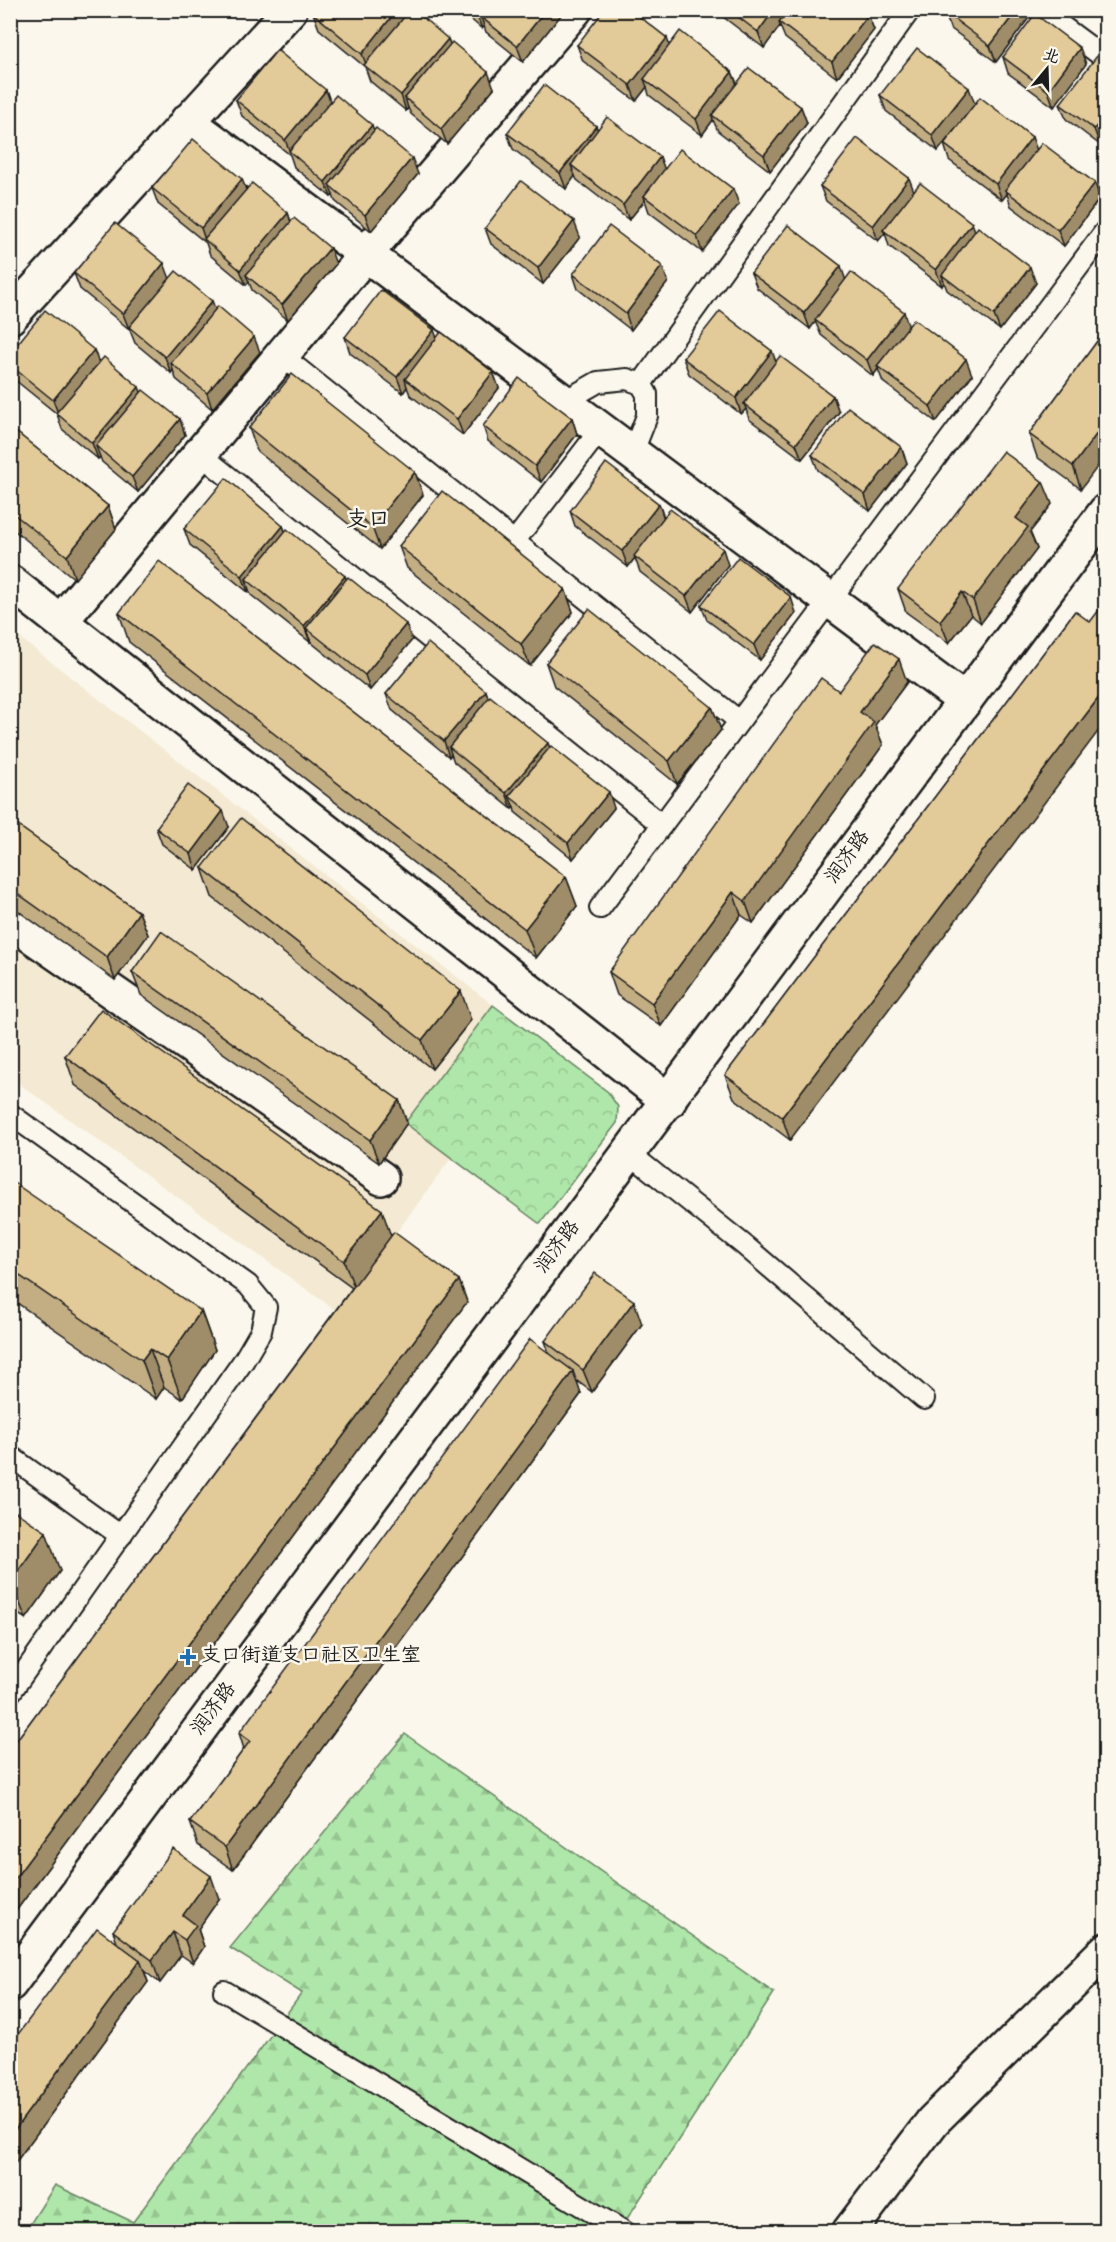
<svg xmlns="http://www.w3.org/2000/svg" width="1116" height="2242" viewBox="0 0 1116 2242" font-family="'Gochi Hand','LXGW WenKai TC',sans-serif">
	<defs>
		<pattern id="forest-firs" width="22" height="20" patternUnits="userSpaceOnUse" patternTransform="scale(1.5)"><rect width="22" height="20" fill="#afe6a9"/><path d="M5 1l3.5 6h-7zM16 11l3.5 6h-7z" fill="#96c591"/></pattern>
		<pattern id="park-crowns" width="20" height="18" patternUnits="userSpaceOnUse" patternTransform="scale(1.5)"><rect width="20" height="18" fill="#afe6a9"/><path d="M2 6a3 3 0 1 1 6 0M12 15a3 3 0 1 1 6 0" fill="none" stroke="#96c591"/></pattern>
	</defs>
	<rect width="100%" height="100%" fill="#fbf7ec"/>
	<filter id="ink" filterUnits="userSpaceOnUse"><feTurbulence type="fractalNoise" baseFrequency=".0167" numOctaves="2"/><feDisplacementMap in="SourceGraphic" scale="12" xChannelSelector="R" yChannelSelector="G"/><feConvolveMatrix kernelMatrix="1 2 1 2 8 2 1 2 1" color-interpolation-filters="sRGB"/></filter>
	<g filter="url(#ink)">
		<path fill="#f4ead3" d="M10 630 493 1005 405 1122 452 1157 338 1312 11 1078Z"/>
		<path fill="url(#forest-firs)" stroke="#668162" stroke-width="1.5" d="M405 1734 774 1993 619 2231 25 2232 55 2185 133 2222 302 1993 230 1948Z"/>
		<path fill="url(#park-crowns)" stroke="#668162" stroke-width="1.5" d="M493 1005 608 1092 618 1107 617 1123 540 1224 405 1123Z"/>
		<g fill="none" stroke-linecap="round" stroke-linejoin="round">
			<defs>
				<g id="lane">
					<path d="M1040 10 1106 59"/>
					<path d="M281 355 739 721"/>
					<path d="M641 384 910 10"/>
					<path d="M563 402 598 382 627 379 641 384 647 394V416L632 454"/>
					<path d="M200 454 662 825"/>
					<path d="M514 542 600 430"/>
					<path d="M600 908 1106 230"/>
					<path d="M10 1114 248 1285 266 1307 261 1331 244 1360 10 1693"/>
					<path d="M629 1153 744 1245 924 1399"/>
					<path d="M10 1456 121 1536"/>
					<path d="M224 1991 625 2232"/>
				</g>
				<g id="street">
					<path d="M187 121 965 701"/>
					<path d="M10 317 290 10"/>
					<path d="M10 582 669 1101"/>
					<path d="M61 621 369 250 575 10"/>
					<path d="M10 921 381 1178"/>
					<path d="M10 1984 1106 511"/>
					<path d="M849 2232 933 2121 1106 1950"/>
				</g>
			</defs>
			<use href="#lane" stroke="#1c1c1c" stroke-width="24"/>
			<use href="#street" stroke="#1c1c1c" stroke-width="38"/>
			<use href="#lane" stroke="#fbf7ec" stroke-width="20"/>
			<use href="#street" stroke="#fbf7ec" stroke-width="33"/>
		</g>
		<g fill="#c3ae84" stroke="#1c1c1c" stroke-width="1.5">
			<path d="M315 10H406L407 15 448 39 450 44 494 88 447 144 411 114 408 108 406 111 370 81 365 67 319 29 313 13Z"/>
			<path d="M460 10H565L523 62 486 32 484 26 482 29Z"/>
			<path d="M714 10H862L868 15 874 30 837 78 785 38 780 26 764 48Z"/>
			<path d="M945 12 1028 19 996 62 950 28Z"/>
			<path d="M577 45H669L732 72 737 83 801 107 807 123 770 171 718 131 713 120 702 135 649 95 647 87 636 101 583 61Z"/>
			<path d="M1003 57 1086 64 1054 107 1008 73Z"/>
			<path d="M1106 63V151L1102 142 1100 145 1066 119 1060 104Z"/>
			<path d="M326 90 330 102 374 131 418 174 371 231 335 201 333 195 331 197 294 167 290 155 242 116 236 100Z"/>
			<path d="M880 95 975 104 1037 149 1095 183 1100 198 1064 246 1011 206 1007 194 1002 200 949 160 944 144 955 130 938 151 886 111Z"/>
			<path d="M596 126 598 130 660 157 664 169 739 204 702 252 649 212 645 200 629 220 577 180 575 176 566 189 513 149 507 133Z"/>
			<path d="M820 186 914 190 975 231 1036 283 1000 330 947 290 944 282 942 286 889 246 885 233 878 241 826 201Z"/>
			<path d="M152 188 246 189 288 213 291 222 336 264 288 320 252 290 249 282 246 285 210 255 206 243 158 204Z"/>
			<path d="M485 228 580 237 543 284 491 244Z"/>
			<path d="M74 273 169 278 212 301 215 310 260 352 212 409 176 379 173 370 171 373 135 343 129 328V329L80 289Z"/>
			<path d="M751 273 846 279 908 326 972 375 936 422 883 382 878 369 873 376 821 335 815 321 810 329 757 288Z"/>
			<path d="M573 274 668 282 631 330 578 289Z"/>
			<path d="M1106 329 1081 489 1037 457 1029 434Z"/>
			<path d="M345 337H437L493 372 499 388 463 435 410 395 407 387 403 393 350 353Z"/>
			<path d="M94 350 99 363 180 419 185 435 138 492 102 462 100 457 98 459 62 429 57 414 10 376V353Z"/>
			<path d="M683 358 776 362 833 396 839 412 802 459 749 419 746 409 741 414 689 374Z"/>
			<path d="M572 418 577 434 541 482 488 441 483 426Z"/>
			<path d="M10 427 108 506 116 529 75 579 10 527Z"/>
			<path d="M249 428 415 472 423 495 380 549 257 451Z"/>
			<path d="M901 447 907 463 870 511 818 470 812 455Z"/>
			<path d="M659 504 664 517 728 565 692 612 640 572 635 558 628 567 575 526 570 511Z"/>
			<path d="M1052 504 1030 532 1037 549 981 623 971 615 949 643 906 612 898 589Z"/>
			<path d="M283 526 285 531 345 576 346 579 412 640 370 690 312 643 311 640 310 642 251 595 249 590 248 592 190 545 184 529Z"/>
			<path d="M399 546 565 589 573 612 530 666 407 568Z"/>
			<path d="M701 605 796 613 760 660 707 620Z"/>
			<path d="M1075 611 790 1140 734 1098 725 1075Z"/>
			<path d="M119 613 566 877 577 906 536 958 129 642Z"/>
			<path d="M546 663 712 707 721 730 677 784 554 686Z"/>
			<path d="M907 682 875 725 883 745 753 923 741 915 661 1026 617 995 609 972 839 691Z"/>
			<path d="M486 691 488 698 550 747 614 808 573 859 515 812 514 807 512 809 454 762 451 754 449 757 392 710 386 694Z"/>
			<path d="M10 820 139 912 148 935 115 980 10 905Z"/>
			<path d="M229 827 196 870 162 844 156 828Z"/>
			<path d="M202 868 471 1020 432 1069 212 897Z"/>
			<path d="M132 972 399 1100 407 1123 379 1163 141 995Z"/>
			<path d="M65 1056 391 1235 459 1280 467 1302 10 1919V1749L352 1288 75 1085Z"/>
			<path d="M10 1188 201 1311 215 1350 182 1399 164 1387 156 1399 10 1298Z"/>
			<path d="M642 1324 592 1392 577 1381 581 1394 233 1870 198 1845 190 1822 244 1749 239 1733 549 1353 545 1341Z"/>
			<path d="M10 1508 60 1571 26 1619 10 1609Z"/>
			<path d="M219 1899 198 1929 204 1947 193 1963 181 1955 160 1983 144 1971 148 1982 10 2170V2045L117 1943 113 1931Z"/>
		</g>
		<g fill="#9f8d6b" stroke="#1c1c1c" stroke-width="1.5">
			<path d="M397 10H406L409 19 368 69 362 54Z"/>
			<path d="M478 10H497L481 17 484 26 482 29 476 13Z"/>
			<path d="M546 10H565L523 62 517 46Z"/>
			<path d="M774 10H792L779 22 780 26 764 48 758 32Z"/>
			<path d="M1017 10H1025L1028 19 996 62 990 46Z"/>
			<path d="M868 15 874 30 837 78 832 62Z"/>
			<path d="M667 38 672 54 644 79 647 87 636 101 630 85Z"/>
			<path d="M448 39 454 54 405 98 408 108 406 111 401 95Z"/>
			<path d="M1080 48 1086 64 1054 107 1048 91Z"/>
			<path d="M488 72 494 88 447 144 441 129Z"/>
			<path d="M732 72 738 87 712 115 713 120 702 135 696 119Z"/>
			<path d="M969 88 975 104 938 151 932 135Z"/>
			<path d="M326 90 332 106 290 152 285 140Z"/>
			<path d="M801 107 807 123 770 171 764 155Z"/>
			<path d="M1106 115V138L1099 135 1102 142 1100 145 1094 129Z"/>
			<path d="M372 125 378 141 329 185 333 195 331 197 325 182Z"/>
			<path d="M596 126 602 141 571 165 575 176 566 189 560 173Z"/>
			<path d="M1032 137 1038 153 1005 190 1007 194 1002 200 996 184Z"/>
			<path d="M660 157 666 173 644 196 645 200 629 220 623 205Z"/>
			<path d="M412 158 418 174 371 231 365 215Z"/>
			<path d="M909 178 915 194 883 230 885 233 878 241 873 226Z"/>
			<path d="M242 179 248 195 205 240 201 228Z"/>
			<path d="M1095 183 1100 198 1064 246 1058 230Z"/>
			<path d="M733 189 739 204 702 252 697 236Z"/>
			<path d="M288 213 293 229 246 275 249 282 246 285 240 270Z"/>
			<path d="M574 221 580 237 543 284 538 268Z"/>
			<path d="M972 223 978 238 942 275 944 282 942 286 936 270Z"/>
			<path d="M330 248 336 264 288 320 282 305Z"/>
			<path d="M164 263 170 279 129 329 123 314Z"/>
			<path d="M662 266 668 282 631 330 626 314Z"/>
			<path d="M841 266 846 281 810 329 804 313Z"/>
			<path d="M1030 267 1036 283 1000 330 994 315Z"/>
			<path d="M212 301 218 316 171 363 173 370 171 373 165 357Z"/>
			<path d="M904 312 909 328 877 366 878 369 873 376 867 360Z"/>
			<path d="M434 330 440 346 405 379 407 387 403 393 397 377Z"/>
			<path d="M254 337 260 352 212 409 207 393Z"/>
			<path d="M94 350 100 366 59 416 53 400Z"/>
			<path d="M772 351 778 367 744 404 746 409 741 414 736 398Z"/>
			<path d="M966 359 972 375 936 422 930 406Z"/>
			<path d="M493 372 499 388 463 435 457 419Z"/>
			<path d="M139 387 145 402 96 446 100 457 98 459 92 443Z"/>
			<path d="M833 396 839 412 802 459 796 444Z"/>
			<path d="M572 418 577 434 541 482 535 466Z"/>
			<path d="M180 419 185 435 138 492 132 477Z"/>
			<path d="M1106 421V455L1081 489 1073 466Z"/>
			<path d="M901 447 907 463 870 511 865 495Z"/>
			<path d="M415 472 423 495 380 549 372 527Z"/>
			<path d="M1043 482 1052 504 1030 532 1037 549 981 623 973 600 1016 518Z"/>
			<path d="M659 504 664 519 628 567 622 551Z"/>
			<path d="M108 506 116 529 75 579 67 556Z"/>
			<path d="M283 526 289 541 246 579 249 590 248 592 242 576Z"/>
			<path d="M723 549 728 565 692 612 686 596Z"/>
			<path d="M345 576 351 591 306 628 311 640 310 642 304 626Z"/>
			<path d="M565 589 573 612 530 666 521 644Z"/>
			<path d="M962 592 971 615 949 643 940 621Z"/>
			<path d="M791 597 796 613 760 660 754 645Z"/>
			<path d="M406 624 412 640 370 690 365 675Z"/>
			<path d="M899 659 907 682 875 725 883 745 753 923 745 901 860 712Z"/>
			<path d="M1106 688V721L790 1140 782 1117Z"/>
			<path d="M486 691 491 706 449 747 451 754 449 757 444 741Z"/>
			<path d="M712 707 721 730 677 784 669 761Z"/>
			<path d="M548 743 554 759 509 796 514 807 512 809 506 793Z"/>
			<path d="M609 792 614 808 573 859 568 843Z"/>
			<path d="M223 811 229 827 196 870 191 854Z"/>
			<path d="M566 877 577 906 536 958 525 929Z"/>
			<path d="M733 892 741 915 661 1026 652 1003Z"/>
			<path d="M139 912 148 935 115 980 107 957Z"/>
			<path d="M461 991 471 1020 432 1069 422 1040Z"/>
			<path d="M399 1100 407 1123 379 1163 370 1140Z"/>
			<path d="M382 1210 392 1239 355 1289 344 1261Z"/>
			<path d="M459 1280 467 1302 10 1919V1885Z"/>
			<path d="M634 1301 642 1324 592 1392 583 1370Z"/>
			<path d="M201 1311 215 1350 182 1399 167 1360Z"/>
			<path d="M150 1349 164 1387 156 1399 142 1360Z"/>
			<path d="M573 1371 581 1394 233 1870 225 1847Z"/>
			<path d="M46 1532 60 1571 26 1619 11 1581Z"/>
			<path d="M211 1876 219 1899 198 1929 204 1947 193 1963 185 1940 183 1915Z"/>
			<path d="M173 1932 181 1955 160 1983 152 1960Z"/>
			<path d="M140 1960 148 1982 10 2170V2136Z"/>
		</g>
		<g fill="#e3ca99" stroke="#1c1c1c" stroke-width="1.5">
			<path d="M315 10H397L362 54 313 13Z"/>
			<path d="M410 10H414L448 39 401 95 364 65Z"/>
			<path d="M486 10H546L517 46 481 17Z"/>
			<path d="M604 10H631L667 38 630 85 577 45Z"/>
			<path d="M729 10H774L758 32Z"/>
			<path d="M788 10H862L868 15 832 62 779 22Z"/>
			<path d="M946 10H1017L990 46 945 12Z"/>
			<path d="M1035 14 1080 48 1048 91 1003 57Z"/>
			<path d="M680 31 732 72 696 119 644 79Z"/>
			<path d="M452 42 488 72 441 129 405 98Z"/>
			<path d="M917 48 969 88 932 135 880 95Z"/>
			<path d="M277 50 326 90 285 140 236 100Z"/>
			<path d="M1097 56 1106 63V115L1094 129 1060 104Z"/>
			<path d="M749 68 801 107 764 155 712 115Z"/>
			<path d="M544 85 596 126 560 173 507 133Z"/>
			<path d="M336 95 372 125 325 182 289 151Z"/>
			<path d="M980 97 1032 137 996 184 944 144Z"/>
			<path d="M607 117 660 157 623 205 571 165Z"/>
			<path d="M1106 127V139L1099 135Z"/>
			<path d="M376 128 412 158 365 215 329 185Z"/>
			<path d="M857 138 909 178 873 226 820 186Z"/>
			<path d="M193 139 242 179 201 228 152 188Z"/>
			<path d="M1042 143 1095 183 1058 230 1005 190Z"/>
			<path d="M680 149 733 189 697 236 644 196Z"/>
			<path d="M521 181 574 221 538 268 485 228Z"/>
			<path d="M252 183 288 213 240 270 204 239Z"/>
			<path d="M920 183 972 223 936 270 883 230Z"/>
			<path d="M294 218 330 248 282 305 246 275Z"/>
			<path d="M115 223 164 263 123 314 74 273Z"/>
			<path d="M788 225 841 266 804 313 751 273Z"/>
			<path d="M609 226 662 266 626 314 573 274Z"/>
			<path d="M978 227 1030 267 994 315 942 275Z"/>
			<path d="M176 271 212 301 165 357 129 327Z"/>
			<path d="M851 272 904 312 867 360 815 320Z"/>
			<path d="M381 290 434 330 397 377 345 337Z"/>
			<path d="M218 306 254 337 207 393 171 363Z"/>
			<path d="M45 310 94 350 53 400 10 365V353Z"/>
			<path d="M720 311 772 351 736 398 683 358Z"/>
			<path d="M914 319 966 359 930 406 877 366Z"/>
			<path d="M1106 329V421L1073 466 1029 434Z"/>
			<path d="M441 332 493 372 457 419 405 379Z"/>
			<path d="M780 356 833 396 796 444 744 404Z"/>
			<path d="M104 357 139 387 92 443 56 413Z"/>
			<path d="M292 374 415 472 372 527 249 428Z"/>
			<path d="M519 378 572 418 535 466 483 426Z"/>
			<path d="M143 390 180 419 132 477 96 446Z"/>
			<path d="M848 407 901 447 865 495 812 455Z"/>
			<path d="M10 427 108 506 67 556 10 511Z"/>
			<path d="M1003 451 1043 482 1016 518 1028 527 973 600 962 592 940 621 898 589Z"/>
			<path d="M606 463 659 504 622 551 570 511Z"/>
			<path d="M226 478 283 526 242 576 184 529Z"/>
			<path d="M442 491 565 589 521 644 399 546Z"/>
			<path d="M670 509 723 549 686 596 634 556Z"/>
			<path d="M287 529 345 576 304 626 246 579Z"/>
			<path d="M738 557 791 597 754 645 701 605Z"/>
			<path d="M159 561 566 877 525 929 119 613Z"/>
			<path d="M348 577 406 624 365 675 306 628Z"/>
			<path d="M1106 601V688L782 1117 725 1075 1075 611 1090 622Z"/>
			<path d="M589 609 712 707 669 761 546 663Z"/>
			<path d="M875 642 899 659 860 712 874 722 745 901 733 892 652 1003 609 972 821 678 839 691Z"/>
			<path d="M428 643 486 691 444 741 386 694Z"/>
			<path d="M490 696 548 743 506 793 449 747Z"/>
			<path d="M551 746 609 792 568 843 509 796Z"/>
			<path d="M188 785 223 811 191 854 156 828Z"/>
			<path d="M241 818 461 991 422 1040 202 868Z"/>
			<path d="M10 820 139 912 107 957 10 888Z"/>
			<path d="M161 931 399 1100 370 1140 132 972Z"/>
			<path d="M101 1009 382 1210 344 1261 65 1056Z"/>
			<path d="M14 1183 201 1311 167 1360 150 1349 142 1360 10 1269V1188Z"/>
			<path d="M394 1232 459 1280 10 1885V1749Z"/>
			<path d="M595 1273 634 1301 583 1370 545 1341Z"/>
			<path d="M530 1339 573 1371 225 1847 190 1822 250 1741 239 1733Z"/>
			<path d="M10 1508 46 1532 11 1581 10 1580Z"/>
			<path d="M173 1849 211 1876 183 1915 196 1925 185 1940 173 1932 152 1960 113 1931Z"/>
			<path d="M97 1928 140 1960 10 2136V2045Z"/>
		</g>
	</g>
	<path fill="#1f6fb2" stroke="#fbf7ec" stroke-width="2" d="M185 1648h6v6h6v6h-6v6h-6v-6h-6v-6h6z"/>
	<g text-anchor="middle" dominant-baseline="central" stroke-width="5" stroke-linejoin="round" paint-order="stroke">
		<g font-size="20" fill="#1c1c1c" stroke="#fbf7ec">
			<text transform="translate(849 858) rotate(-54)">润济路</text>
			<text transform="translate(559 1248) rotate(-53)">润济路</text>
			<text transform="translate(215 1710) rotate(-53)">润济路</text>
		</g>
		<g font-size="20" fill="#1c1c1c" stroke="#fbf7ec" text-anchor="start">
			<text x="201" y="1657">支口街道支口社区卫生室</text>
		</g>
		<g font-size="22" fill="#1c1c1c" stroke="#fbf7ec">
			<text x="368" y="522">支口</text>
		</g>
	</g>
	<rect width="1116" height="2242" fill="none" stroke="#fbf7ec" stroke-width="36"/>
	<rect x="18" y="18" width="1080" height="2206" fill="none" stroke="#1c1c1c" stroke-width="2" filter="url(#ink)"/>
	<g transform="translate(1047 69) rotate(19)" stroke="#fbf7ec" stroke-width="4.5" paint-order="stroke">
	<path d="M0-4.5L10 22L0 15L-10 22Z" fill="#1c1c1c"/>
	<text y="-9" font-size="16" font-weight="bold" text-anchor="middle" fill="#1c1c1c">北</text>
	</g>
</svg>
